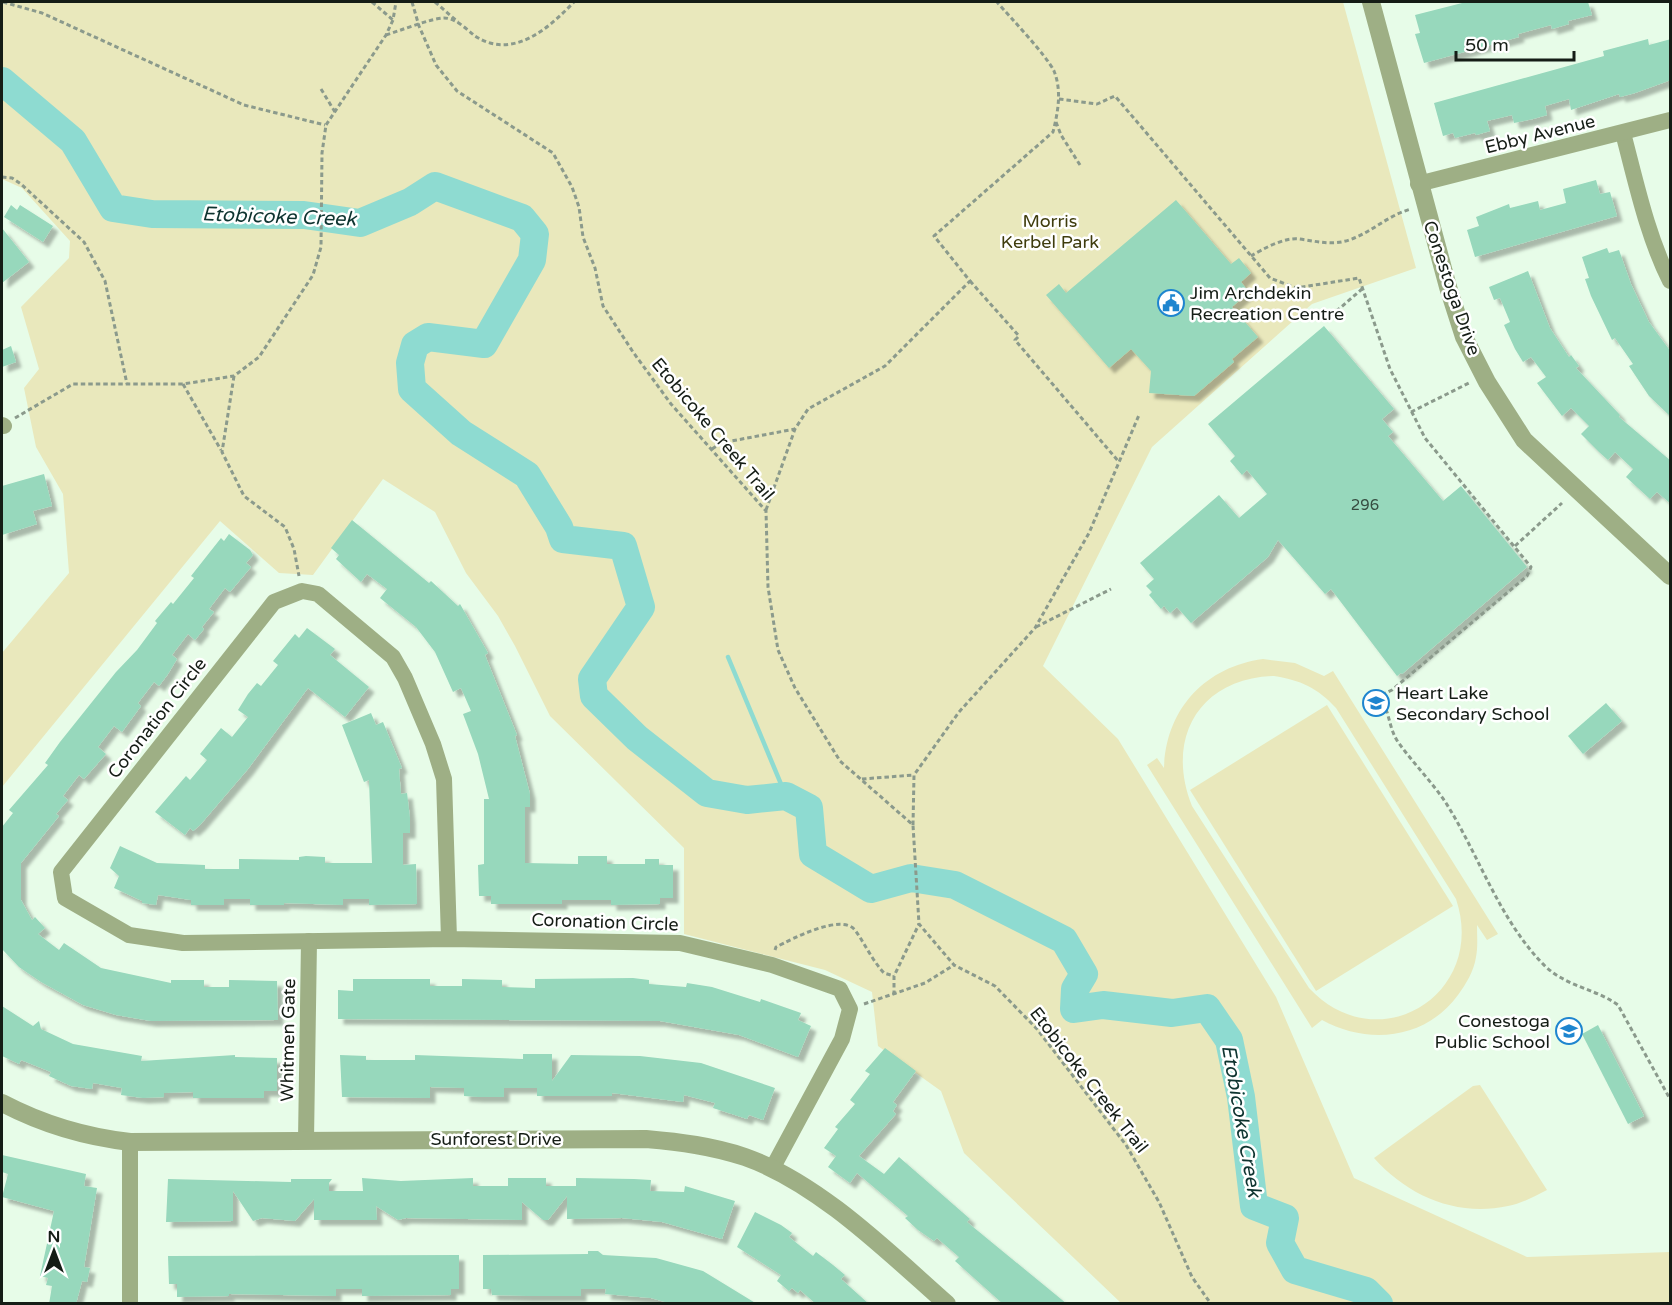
<svg xmlns="http://www.w3.org/2000/svg" width="1672" height="1305" viewBox="0 0 1672 1305" font-family="'Varela Round',sans-serif">
	<defs>
		<filter id="shadow"><feDropShadow dx="5.5" dy="5.5" stdDeviation="1.5" flood-color="#0004"/></filter>
	</defs>
	<rect width="100%" height="100%" fill="#e7fce8"/>
	<g fill="#e9e8bc" fill-rule="evenodd">
		<path d="M2 2H1343L1416 268 1312 304 1152 447 1043 666 1118 739 1276 997 1354 1178 1527 1257 1670 1252V1303H1121L964 1153 941 1091 878 1046 872 992 825 970 684 934V848L550 716 515 646 498 616 466 573 435 512 383 479 313 575 279 573 220 521 2 787V653L69 573 63 494 36 447 24 388 39 369 21 307 69 258 70 241 22 188 2 179Z"/>
		<path d="M1263 659 1295 663 1324 676 1333 671 1498 934 1487 940 1477 925C1477 936 1478 947 1476 957 1474 971 1466 984 1458 995 1425 1040 1368 1045 1322 1020L1312 1028 1147 765 1157 758 1164 768C1166 709 1205 667 1263 659ZM1274 676C1300 680 1318 688 1336 708L1456 899C1488 994 1378 1062 1309 988L1192 806C1165 739 1199 678 1274 676Z"/>
		<path d="M1327 705 1453 906 1316 991 1190 790Z"/>
		<path d="M1480 1085 1547 1190C1535 1196 1521 1204 1508 1206 1456 1217 1408 1196 1374 1158L1473 1086Z"/>
	</g>
	<g fill="none" stroke-linecap="round" stroke-linejoin="round">
		<path stroke="#8edbd1" stroke-width="4.5" d="M728 657 786 796"/>
		<path stroke="#8edbd1" stroke-width="28" d="M2 81 73 141 113 208 152 214 304 215 360 223 410 202 435 186 522 218 535 234 532 260 484 344 428 337 415 345 410 363 412 389 461 433 527 475 559 527 563 539 623 546 641 607 592 679 594 696 637 738 707 793 747 800 786 796 809 808 813 854 871 889 911 878 955 885 1064 940 1084 974 1075 989 1074 1009 1103 1005 1172 1013 1207 1008 1229 1040 1241 1097 1254 1206 1285 1218 1280 1243 1295 1270 1366 1291 1379 1304"/>
	</g>
	<g fill="#97d8bc" filter="url(#shadow)">
		<path d="M1466 2H1588L1592 15 1568 21 1569 24 1552 29 1551 25 1518 34 1519 37 1424 63 1415 34 1420 33 1415 15Z"/>
		<path d="M1648 39 1649 45 1671 39V80L1635 93 1620 97 1619 94 1571 110 1569 99 1545 106 1547 115 1533 119 1514 123 1512 115 1487 121 1490 131 1476 135 1475 133 1455 138 1453 133 1443 136 1434 103 1604 56 1603 51Z"/>
		<path d="M1596 180 1600 194 1610 192 1617 216 1475 257 1467 230 1479 226 1476 217 1509 204 1510 208 1538 201 1540 210 1566 203 1563 189Z"/>
		<path d="M1176 200 1231 264 1239 258 1251 273 1241 282 1249 292 1232 307 1258 337 1232 359 1234 362 1194 396 1149 393 1151 371 1131 349 1109 368 1046 295 1059 284 1066 293Z"/>
		<path d="M11 205 17 210 20 205 53 226 43 242 4 217Z"/>
		<path d="M2 228 29 262 2 283Z"/>
		<path d="M1607 248 1609 253 1619 250 1631 284 1649 322 1671 352V417L1649 396 1629 366 1633 364 1615 338 1612 340 1591 296 1585 279 1589 278 1582 257Z"/>
		<path d="M1528 271 1550 328 1569 357 1571 355 1579 366 1576 368 1620 415 1619 417 1671 461V504L1657 492 1650 499 1626 477 1633 469 1615 452 1608 460 1599 452 1581 434 1589 426 1571 408 1562 416 1537 383 1546 377 1531 357 1523 362 1515 349 1504 325 1510 322 1500 298 1494 300 1489 287Z"/>
		<path d="M1324 326 1394 409 1382 419 1393 432 1388 436 1443 501 1461 486 1527 567 1402 674 1401 673 1397 676 1331 589 1325 594 1278 540 1268 557 1191 623 1177 607 1170 613 1164 606 1161 609 1149 595 1152 592 1146 586 1154 579 1140 563 1219 495 1239 518 1267 494 1247 470 1242 475 1230 461 1235 456 1208 424Z"/>
		<path d="M11 346 16 362 2 367V350Z"/>
		<path d="M44 474 52 506 33 511 37 524 2 535V486Z"/>
		<path d="M352 520 429 583 431 581 458 606 460 604 488 653 485 655 517 735 515 736 530 794V807H525V863L578 864V856H607V864H645V859H659V865H673V898H660V904L611 905V900H562V904H491V896H479L478 865 484 864V799H489L478 754 463 714 471 711 461 688 453 692 435 652 416 627 380 598 387 589 367 574 361 582 336 559 339 555 331 548Z"/>
		<path d="M229 534 250 550 253 555 246 563 251 567 230 592 225 588 209 609 214 612 202 627 204 629 195 640 188 634 172 655 177 659 168 674 159 686 154 682 138 703 141 706 122 732 114 726 98 747 106 754 84 779 79 775 63 796 68 800 56 814 59 816 21 863V900L32 920 35 917 45 928 38 934 59 950 64 943 101 968 171 983V980H204V987H229V980L277 981 278 1020 151 1021 116 1015 83 1005 41 982 19 967 2 949V827L13 813 9 810 48 765 45 763 60 742 116 672 137 650 157 623 155 621 171 602 173 604 194 578 191 576 221 538 224 541Z"/>
		<path d="M307 628 335 649 330 655 369 687 345 717 308 688 248 769 200 825 193 831 190 828 185 835 155 812 186 776 190 780 207 760 200 754 221 728 232 737 248 717 238 710 248 694 257 683 261 686 278 665 273 661 295 634 299 638Z"/>
		<path d="M1606 703 1622 721 1583 754 1568 736Z"/>
		<path d="M371 713 376 725 383 722 402 768 399 769 401 794 407 793 410 818V833H403V865L416 864 417 904 369 905V899H343V905L284 903V905H250V899H224V905H191V900L158 895 156 905 142 903V901L114 888 119 876 110 868 120 846 157 863 205 865V869H239V859L299 860V857L306 856 325 857V863H372L369 780 364 782 342 725Z"/>
		<path d="M633 978 649 980V984L686 987 687 983 712 987 760 1002 761 999 801 1013 798 1020 811 1026 798 1057 739 1035 660 1021 338 1019V990L353 991V979H430V986H462V979L502 980V987L535 988V979Z"/>
		<path d="M2 1006 33 1026 39 1021 41 1029 73 1044 142 1056 141 1061 235 1055V1057L277 1058V1091H264V1098H193V1092L164 1093V1097L143 1098 121 1095 122 1088 93 1083 92 1089 71 1086 49 1076 51 1072 21 1060 19 1064 2 1056Z"/>
		<path d="M1598 1025 1644 1116 1628 1124 1582 1034Z"/>
		<path d="M885 1048 916 1071 893 1102 897 1105 893 1111 896 1114 859 1156 884 1174 899 1157 970 1219 967 1222 1067 1304H1003L955 1261 959 1257 937 1238 934 1241 918 1230 905 1218 908 1216 857 1173 850 1183 828 1167 836 1156 824 1148 838 1129 835 1127 855 1104 850 1100 870 1074 865 1071Z"/>
		<path d="M523 1054H552V1081L571 1055 640 1056 701 1063 775 1088 763 1120 749 1115 747 1119 713 1108 715 1103 684 1095 683 1102 612 1093V1096H537V1088H504V1097H478L464 1096V1088L430 1087V1098L342 1097 340 1055 366 1056V1060H415V1055L523 1059Z"/>
		<path d="M2 1155 86 1174 84 1186 97 1188 84 1267 90 1268 87 1282 82 1281 76 1304H49L52 1286 46 1285 48 1278 40 1276 54 1211 2 1197 8 1174 2 1172Z"/>
		<path d="M362 1178 401 1181 473 1178V1186H508V1178H546V1186H576V1178L634 1179 651 1180 650 1191 684 1192 685 1186 735 1201 722 1239 662 1222 622 1218 567 1219V1196L548 1220H543L522 1202V1220L406 1218 398 1220 376 1206 377 1220H314V1199L295 1221 262 1218 253 1221 233 1191V1221L166 1222 168 1179 291 1182V1179H332L329 1183V1191H363Z"/>
		<path d="M755 1212 781 1225 792 1233 789 1237 813 1256 816 1252 833 1265 845 1275 841 1279 869 1304H816L800 1290 798 1293 792 1288 789 1291 777 1281 781 1275 737 1247Z"/>
		<path d="M588 1251H598L603 1255 656 1258 703 1271 757 1304H672L651 1298 605 1294 606 1289H581V1296H527L492 1295 491 1289H483V1255L588 1254Z"/>
		<path d="M459 1255V1289H451V1295L362 1296V1289H336V1296L229 1294V1296L177 1297V1284H169L168 1256Z"/>
	</g>
	<g fill="none" stroke-linecap="round" stroke-linejoin="round">
		<g stroke="#8b9a8c" stroke-width="3" stroke-dasharray="4.5 3" stroke-linecap="butt">
			<path d="M3 2 42 13 244 105 325 125"/>
			<path d="M372 2 393 20"/>
			<path d="M412 2 419 26 436 65 457 91 553 153 572 187 579 207 583 237 595 268 603 306 633 352 671 404 766 511 768 587 778 650 795 688 840 761 913 825 919 924 954 965 995 986 1037 1029 1126 1145 1159 1202 1192 1277 1211 1304"/>
			<path d="M435 2 458 22"/>
			<path d="M386 35C399 31 432 18 444 18 456 18 466 29 475 36 513 61 550 27 574 2"/>
			<path d="M321 89 335 112"/>
			<path d="M1059 99 1097 104 1115 96 1270 278 1296 288 1359 278 1390 369 1425 438 1531 567 1527 576 1392 690 1379 696C1390 710 1388 727 1398 742 1413 763 1432 782 1446 803 1480 857 1500 922 1546 967 1568 987 1596 989 1618 1005L1670 1099"/>
			<path d="M1056 122 1061 135 1080 165"/>
			<path d="M2 177 12 178 21 184 84 242 105 281 127 384"/>
			<path d="M1251 256C1263 249 1284 237 1299 239 1316 241 1331 246 1349 240 1371 233 1388 215 1411 209"/>
			<path d="M970 281 1019 336 1015 340 1119 462"/>
			<path d="M1325 321 1362 289"/>
			<path d="M234 376 222 452 244 496 285 527 294 549 299 576"/>
			<path d="M183 384 221 450"/>
			<path d="M1411 412 1471 382"/>
			<path d="M15 418 73 384H183L234 376 259 357 313 275 321 247 322 153 326 125 386 35 393 20 396 2"/>
			<path d="M712 449 721 443 795 429"/>
			<path d="M766 510 795 429 808 409 885 366 970 281 934 236 1053 132C1058 112 1062 91 1054 71 1047 56 1010 17 997 2"/>
			<path d="M1515 546 1562 503"/>
			<path d="M1036 627 1111 589"/>
			<path d="M862 779 914 775"/>
			<path d="M913 825 914 775 959 712 1035 628 1089 533 1139 415"/>
			<path d="M775 950 776 947C792 939 841 913 855 930 865 944 872 960 884 973L894 976"/>
			<path d="M894 995V976L919 924"/>
			<path d="M864 1004 925 983 954 965"/>
		</g>
		<g stroke="#9eaf85" stroke-width="16">
			<path d="M1623 133C1636 182 1647 235 1670 281"/>
			<path d="M1418 184 1670 120"/>
			<path d="M2 425 4 426"/>
			<path d="M449 939 444 779 433 744 405 678 393 657 318 594 302 591 274 602 61 872 65 898 129 935 183 943 449 939 680 943 772 965 840 989 850 1009 842 1039 772 1169"/>
			<path d="M306 1140 309 941"/>
			<path d="M130 1142V1304"/>
		</g>
		<g stroke="#9eaf85" stroke-width="18">
			<path d="M1371 2 1448 287 1464 337 1487 382 1524 440 1670 576"/>
			<path d="M2 1103C42 1124 86 1137 130 1142L646 1139C680 1142 712 1146 745 1157 819 1183 888 1252 947 1304"/>
		</g>
	</g>
	<defs>
		<symbol id="civic-ring" viewBox="-11 -11 22 22"><circle r="9.5" fill="#fff" stroke="#1e85cf" stroke-width="1.5"/><path d="M-.6-6.5H3V-4.5H.6V-3L4-1V1h2V6H-6V1h2V-1L-.6-3ZM-1.2 2.5V6h2.4V2.5Z" fill="#1e85cf"/></symbol>
		<symbol id="school-ring" viewBox="-11 -11 22 22"><circle r="9.5" fill="#fff" stroke="#1e85cf" stroke-width="1.5"/><path d="M0-5L7-2L0 1L-7-2ZM-4 1L0 2.5L4 1V4Q0 6-4 4Z" fill="#1e85cf"/></symbol>
	</defs>
	<g fill-rule="evenodd">
		<use href="#civic-ring" x="1156" y="288" width="30" height="30"/>
		<use href="#school-ring" x="1361" y="688" width="30" height="30"/>
		<use href="#school-ring" x="1554" y="1016" width="30" height="30"/>
	</g>
	<g text-anchor="middle" dominant-baseline="central" stroke-width="5" stroke-linejoin="round" paint-order="stroke">
		<g font-size="15" fill="#364c40">
			<text x="1365" y="505">296</text>
		</g>
		<g font-size="18" fill="#151d16" stroke="#fff">
			<text transform="translate(1540 134) rotate(-14)">Ebby Avenue</text>
			<text transform="translate(1452 288) rotate(71)">Conestoga Drive</text>
			<text transform="translate(713 429) rotate(50)">Etobicoke Creek Trail</text>
			<text transform="translate(157 718) rotate(-52)">Coronation Circle</text>
			<text transform="translate(605 922) rotate(2)">Coronation Circle</text>
			<text transform="translate(288 1040) rotate(-89)">Whitmen Gate</text>
			<text transform="translate(1089 1080) rotate(52)">Etobicoke Creek Trail</text>
			<text x="496" y="1139">Sunforest Drive</text>
		</g>
		<g font-size="18" fill="#3f3c0d" stroke="#fff">
			<text x="1050" y="221">Morris<tspan x="1050" dy="21">Kerbel Park</tspan></text>
		</g>
		<g font-size="18" fill="#151d16" stroke="#fff" text-anchor="start">
			<text x="1190" y="293">Jim Archdekin<tspan x="1190" dy="21">Recreation Centre</tspan></text>
			<text x="1396" y="693">Heart Lake<tspan x="1396" dy="21">Secondary School</tspan></text>
			<text x="1550" y="1021" text-anchor="end">Conestoga<tspan x="1550" dy="21">Public School</tspan></text>
		</g>
		<g font-size="20" font-style="italic" fill="#0e3430" stroke="#fff">
			<text transform="translate(279 217) rotate(2)">Etobicoke Creek</text>
			<text transform="translate(1241 1121) rotate(80)">Etobicoke Creek</text>
		</g>
	</g>
	<rect width="1672" height="1305" fill="none" stroke="#151d16" stroke-width="6"/>
	<g transform="translate(54 1251)" stroke="#ffffff" stroke-width="4.5" paint-order="stroke">
	<path d="M0-4.5L10 22L0 15L-10 22Z" fill="#151d16"/>
	<text y="-9" font-size="16" font-weight="bold" text-anchor="middle" fill="#151d16">N</text>
	</g>
	<path d="M1456 51v9h118v-9" fill="none" stroke="#151d16" stroke-width="3"/>
	<text x="1465" y="51" font-size="18" fill="#151d16" stroke="#ffffff" stroke-width="4.5" paint-order="stroke">50 m</text>
</svg>
